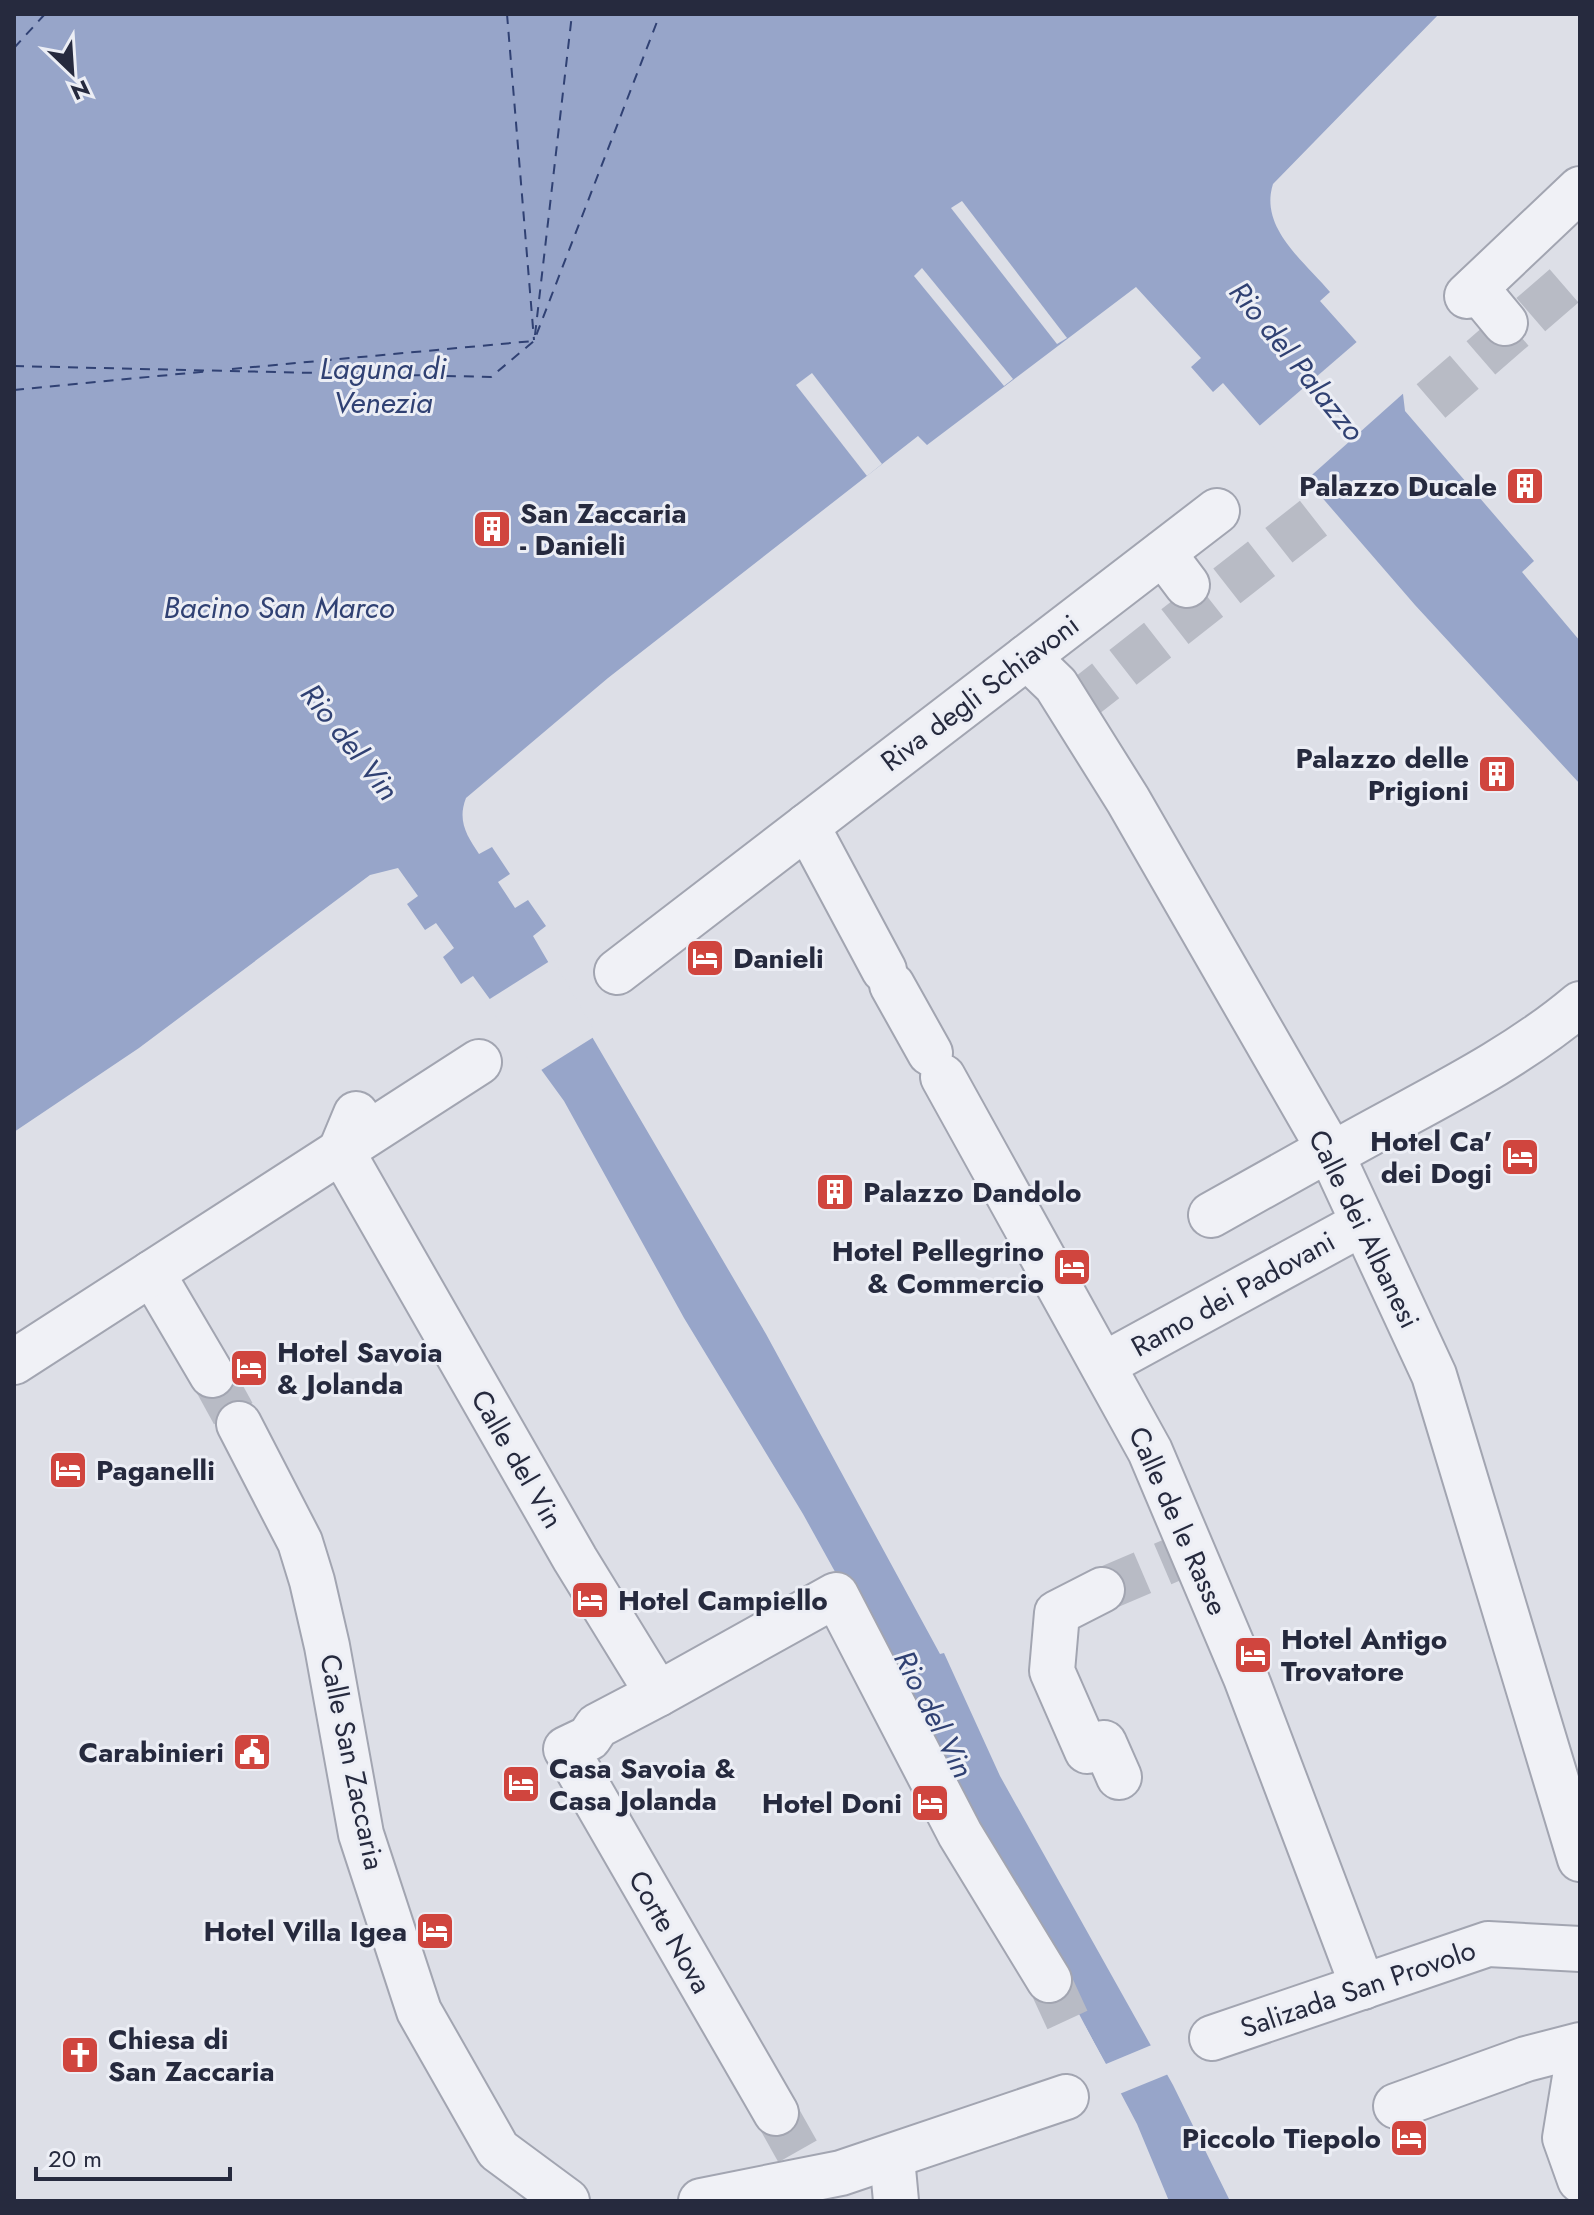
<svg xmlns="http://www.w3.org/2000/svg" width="1594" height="2215" viewBox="0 0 1594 2215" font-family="Jost,sans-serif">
	<rect width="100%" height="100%" fill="#dddfe7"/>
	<path fill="#97a5c9" d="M14 14H1439L1273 184C1259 228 1304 261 1330 292L1320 301 1403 394 1405 411 1534 561 1522 572 1580 641V784L1415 605 1223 383 1213 392 1191 367 1201 358 1136 287 927 445 918 436 608 678 466 798C457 821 467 836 479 854L492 847 510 874 498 882 515 908 528 900 546 926 533 936 766 1334 940 1654 944 1653 1000 1776 1173 2085 1230 2201H1169L1137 2124 1059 1976 803 1514 684 1318 564 1101 473 976 461 984 443 957 454 948 436 923 425 930 407 904 418 896 398 868 370 875 139 1048 14 1132Z"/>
	<g fill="#dddfe7">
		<path d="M962 201 1067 338 1057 344 951 208Z"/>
		<path d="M922 268 1013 379 1004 386 914 276Z"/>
		<path d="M1359 340 1406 391 1304 482 1257 428Z"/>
		<path d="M812 373 882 464 867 476 796 385Z"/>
		<path d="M553 959 597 1035 538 1072 485 1002Z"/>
		<path d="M1085 2026 1106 2064 1154 2044 1171 2073 1117 2095 1082 2028Z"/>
	</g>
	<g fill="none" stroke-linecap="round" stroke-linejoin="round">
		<g stroke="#304173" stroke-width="2" stroke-dasharray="10 8" stroke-linecap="butt">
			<path d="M507 14 534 340"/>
			<path d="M14 48 45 14"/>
			<path d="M535 335 572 14"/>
			<path d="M14 366 491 377 534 341 660 14"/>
			<path d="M232 369 533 341"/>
			<path d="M14 390 210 371"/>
		</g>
		<g stroke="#b8bbc5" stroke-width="44" stroke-dasharray="44 22" stroke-linecap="butt">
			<path d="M1431 401 1580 272"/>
			<path d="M1071 708 1320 513"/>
			<path d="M212 1375 239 1424"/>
			<path d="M1102 1590 1179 1557"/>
			<path d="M1049 1980 1073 2032"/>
			<path d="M776 2113 803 2161"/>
		</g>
		<defs>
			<g id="minor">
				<path d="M1476 288 1505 323"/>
				<path d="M1467 296 1580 189"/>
				<path d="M1163 553 1187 585"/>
				<path d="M1027 657 1056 685 1128 800 1330 1151 1434 1375 1580 1859"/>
				<path d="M807 826 884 970"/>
				<path d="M617 972 1217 511"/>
				<path d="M892 985 930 1053"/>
				<path d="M943 1077 1150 1451 1246 1678 1363 1987"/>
				<path d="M356 1114 341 1150 575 1559 658 1694 836 1595 960 1834 1049 1980"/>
				<path d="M1211 1215 1320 1154 1340 1150C1421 1104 1509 1064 1580 1004"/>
				<path d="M152 1273 212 1375"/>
				<path d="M14 1362 479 1062"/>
				<path d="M1103 1365 1363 1223"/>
				<path d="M239 1424 300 1542 312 1581 327 1646 361 1834 419 2011 498 2150 567 2201"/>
				<path d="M1102 1590 1057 1613 1052 1671 1087 1751 1104 1743 1119 1777"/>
				<path d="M658 1694 597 1726 589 1738 566 1749 776 2113"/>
				<path d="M1212 2038 1488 1944 1580 1949"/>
				<path d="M1580 2046 1565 2138 1580 2180"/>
				<path d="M1396 2106 1526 2059 1580 2045"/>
				<path d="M892 2158 896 2201"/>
				<path d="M701 2201 841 2173 1066 2097"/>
			</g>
		</defs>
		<use href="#minor" stroke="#a2a5b1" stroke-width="48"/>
		<use href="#minor" stroke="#f0f1f6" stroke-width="44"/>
	</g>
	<defs>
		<symbol id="building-square" viewBox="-11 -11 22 22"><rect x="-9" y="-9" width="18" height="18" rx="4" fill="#d0453e" stroke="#eceef5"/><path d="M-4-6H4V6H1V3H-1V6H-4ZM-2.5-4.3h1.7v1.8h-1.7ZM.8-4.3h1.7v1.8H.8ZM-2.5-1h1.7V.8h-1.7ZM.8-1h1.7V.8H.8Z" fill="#fff"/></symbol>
		<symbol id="hotel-square" viewBox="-11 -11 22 22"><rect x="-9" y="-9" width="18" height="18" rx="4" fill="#d0453e" stroke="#eceef5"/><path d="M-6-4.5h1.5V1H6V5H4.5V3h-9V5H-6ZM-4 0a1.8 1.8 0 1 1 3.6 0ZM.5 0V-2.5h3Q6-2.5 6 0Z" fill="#fff"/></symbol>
		<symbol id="civic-square" viewBox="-11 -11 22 22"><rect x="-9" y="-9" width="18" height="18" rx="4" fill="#d0453e" stroke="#eceef5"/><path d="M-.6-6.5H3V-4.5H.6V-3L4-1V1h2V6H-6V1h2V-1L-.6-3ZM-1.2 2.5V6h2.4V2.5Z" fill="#fff"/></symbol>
		<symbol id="church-square" viewBox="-11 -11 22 22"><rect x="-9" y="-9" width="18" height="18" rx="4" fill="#d0453e" stroke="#eceef5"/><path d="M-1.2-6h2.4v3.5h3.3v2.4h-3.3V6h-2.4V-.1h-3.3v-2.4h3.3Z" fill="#fff"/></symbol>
	</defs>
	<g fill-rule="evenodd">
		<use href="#building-square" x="1503" y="464" width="44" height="44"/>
		<use href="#building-square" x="470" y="507" width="44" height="44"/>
		<use href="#building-square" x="1475" y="752" width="44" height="44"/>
		<use href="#hotel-square" x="683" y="936" width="44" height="44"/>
		<use href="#hotel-square" x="1498" y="1135" width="44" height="44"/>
		<use href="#building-square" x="813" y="1170" width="44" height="44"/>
		<use href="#hotel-square" x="1050" y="1245" width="44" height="44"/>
		<use href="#hotel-square" x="227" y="1346" width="44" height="44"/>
		<use href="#hotel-square" x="46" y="1448" width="44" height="44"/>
		<use href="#hotel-square" x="568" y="1578" width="44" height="44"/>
		<use href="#hotel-square" x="1231" y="1633" width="44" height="44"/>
		<use href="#civic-square" x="230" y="1730" width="44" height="44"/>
		<use href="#hotel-square" x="499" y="1762" width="44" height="44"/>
		<use href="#hotel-square" x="908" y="1781" width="44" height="44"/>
		<use href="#hotel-square" x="413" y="1909" width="44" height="44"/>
		<use href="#church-square" x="58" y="2033" width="44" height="44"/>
		<use href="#hotel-square" x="1387" y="2116" width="44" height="44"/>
	</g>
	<g text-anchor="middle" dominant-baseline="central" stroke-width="6" stroke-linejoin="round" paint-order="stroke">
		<g font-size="28" font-weight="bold" fill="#262a3e" stroke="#eceef5" text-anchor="start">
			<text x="1497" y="486" text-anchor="end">Palazzo Ducale</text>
			<text x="520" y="513">San Zaccaria<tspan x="520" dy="32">- Danieli</tspan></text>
			<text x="1469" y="758" text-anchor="end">Palazzo delle<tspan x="1469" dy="32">Prigioni</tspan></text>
			<text x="733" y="958">Danieli</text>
			<text x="1492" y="1141" text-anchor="end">Hotel Ca'<tspan x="1492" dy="32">dei Dogi</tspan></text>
			<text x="863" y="1192">Palazzo Dandolo</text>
			<text x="1044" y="1251" text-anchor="end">Hotel Pellegrino<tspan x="1044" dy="32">&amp; Commercio</tspan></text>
			<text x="277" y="1352">Hotel Savoia<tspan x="277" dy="32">&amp; Jolanda</tspan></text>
			<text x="96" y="1470">Paganelli</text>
			<text x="618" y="1600">Hotel Campiello</text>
			<text x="1281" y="1639">Hotel Antigo<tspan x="1281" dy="32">Trovatore</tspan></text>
			<text x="224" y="1752" text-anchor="end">Carabinieri</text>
			<text x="549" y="1768">Casa Savoia &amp;<tspan x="549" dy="32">Casa Jolanda</tspan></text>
			<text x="902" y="1803" text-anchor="end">Hotel Doni</text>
			<text x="407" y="1931" text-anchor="end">Hotel Villa Igea</text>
			<text x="108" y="2039">Chiesa di<tspan x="108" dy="32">San Zaccaria</tspan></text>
			<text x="1381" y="2138" text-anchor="end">Piccolo Tiepolo</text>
		</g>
		<g font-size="28" fill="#262a3e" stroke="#eceef5">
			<text transform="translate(980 693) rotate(-37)">Riva degli Schiavoni</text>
			<text transform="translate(1364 1229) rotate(64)">Calle dei Albanesi</text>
			<text transform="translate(1233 1294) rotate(-29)">Ramo dei Padovani</text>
			<text transform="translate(517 1459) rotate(60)">Calle del Vin</text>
			<text transform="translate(1178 1521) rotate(66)">Calle de le Rasse</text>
			<text transform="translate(352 1762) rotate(78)">Calle San Zaccaria</text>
			<text transform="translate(670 1932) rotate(60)">Corte Nova</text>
			<text transform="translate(1358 1989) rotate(-19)">Salizada San Provolo</text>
		</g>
		<g font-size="30" font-style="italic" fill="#304173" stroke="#eceef5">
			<text transform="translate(1297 361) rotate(51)">Rio del Palazzo</text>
			<text x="383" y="368">Laguna di<tspan x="383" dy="34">Venezia</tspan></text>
			<text x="279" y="607">Bacino San Marco</text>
			<text transform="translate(350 742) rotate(52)">Rio del Vin</text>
			<text transform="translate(934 1714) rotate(63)">Rio del Vin</text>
		</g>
	</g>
	<rect width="1594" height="2215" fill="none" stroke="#262a3e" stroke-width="32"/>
	<g transform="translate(72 72) rotate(155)" stroke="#eceef5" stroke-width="6" paint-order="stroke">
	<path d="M0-6L14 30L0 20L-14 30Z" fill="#262a3e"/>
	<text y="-12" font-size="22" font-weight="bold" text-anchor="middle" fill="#262a3e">N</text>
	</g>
	<path d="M36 2167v12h194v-12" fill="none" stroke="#262a3e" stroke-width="4"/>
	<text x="48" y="2167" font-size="24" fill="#262a3e" stroke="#eceef5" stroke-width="6" paint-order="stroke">20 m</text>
</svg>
